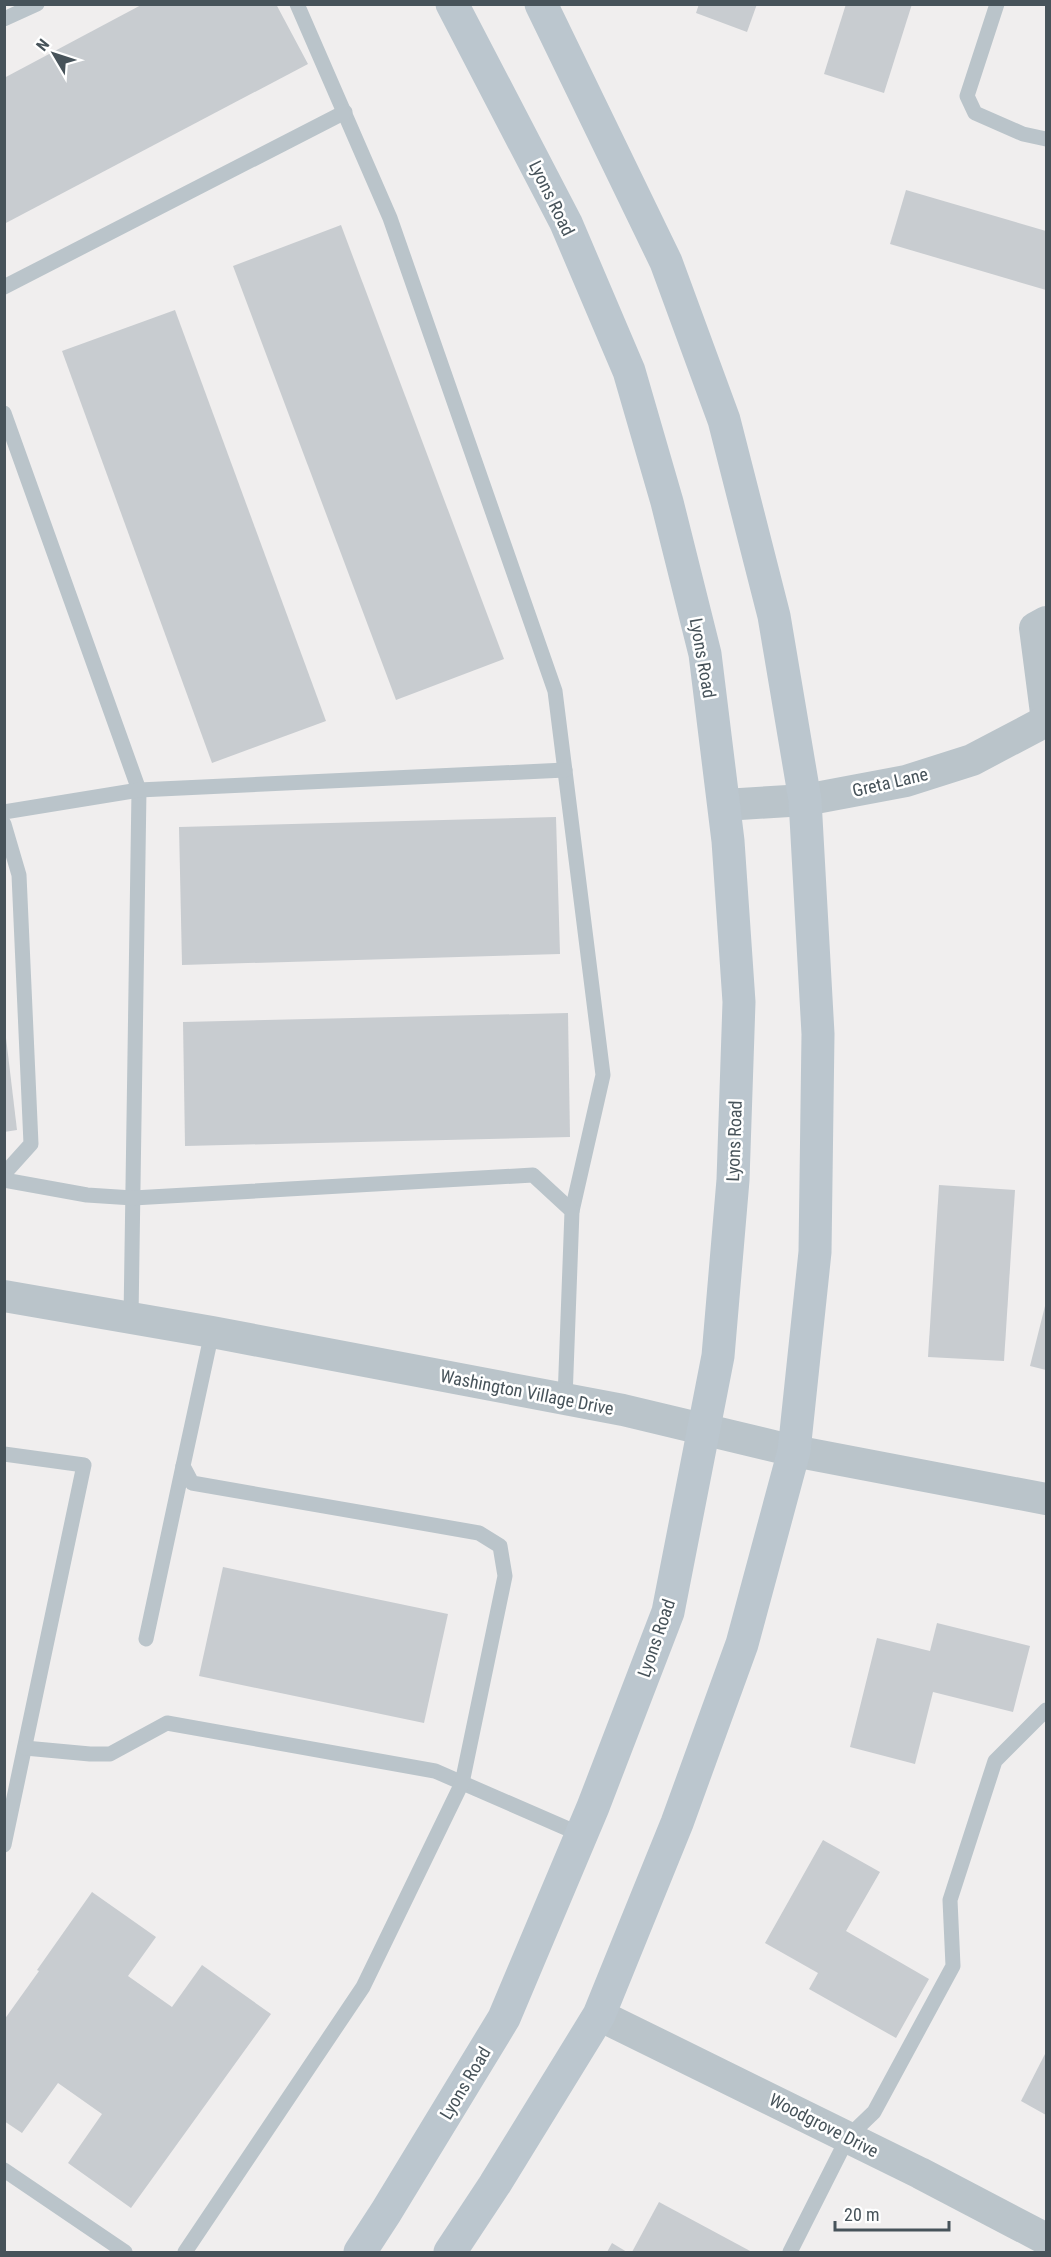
<svg xmlns="http://www.w3.org/2000/svg" width="1051" height="2257" viewBox="0 0 1051 2257" font-family="'Roboto Condensed',sans-serif">
	<rect width="100%" height="100%" fill="#f0eeee"/>
	<g fill="#c8ccd0">
		<path d="M143 4H276L308 64 4 224V78Z"/>
		<path d="M699 4H757L747 32 696 13Z"/>
		<path d="M846 4H912L884 93 824 74Z"/>
		<path d="M906 190 1046 231V290L890 244Z"/>
		<path d="M341 225 504 659 396 700 233 266Z"/>
		<path d="M175 310 326 721 212 763 62 351Z"/>
		<path d="M556 817 560 954 182 965 179 827Z"/>
		<path d="M568 1013 570 1137 185 1146 183 1022Z"/>
		<path d="M4 1021 17 1130 4 1132Z"/>
		<path d="M939 1185 1015 1190 1004 1361 928 1357Z"/>
		<path d="M1046 1302V1370L1030 1366Z"/>
		<path d="M223 1567 448 1614 424 1723 199 1676Z"/>
		<path d="M937 1623 1030 1646 1013 1712 933 1692 915 1764 850 1747 877 1638 930 1651Z"/>
		<path d="M823 1840 880 1872 846 1931 929 1979 896 2038 809 1989 818 1973 765 1943Z"/>
		<path d="M92 1892 156 1937 128 1976 172 2007 202 1965 271 2014 131 2208 68 2163 102 2114 58 2083 22 2133 4 2121V2020L39 1971 37 1970Z"/>
		<path d="M1046 2052V2115L1021 2101Z"/>
		<path d="M659 2202 752 2252H632Z"/>
		<path d="M612 2243 627 2252H607Z"/>
	</g>
	<g fill="none" stroke-linecap="round" stroke-linejoin="round">
		<g stroke="#bac4ca" stroke-width="15">
			<path d="M297 4 390 218 555 691 603 1075 572 1211"/>
			<path d="M997 4 967 96 975 113 1023 134 1046 139"/>
			<path d="M4 19 37 4"/>
			<path d="M4 287 345 112"/>
			<path d="M4 413 139 790 131 1318"/>
			<path d="M4 812 139 790 565 770"/>
			<path d="M4 824 19 875 31 1144 4 1174"/>
			<path d="M4 1180 87 1195 133 1198 533 1175 572 1211 565 1399"/>
			<path d="M4 1454 84 1465 4 1845"/>
			<path d="M146 1639 183 1466"/>
			<path d="M25 1748 90 1754H110L167 1723 435 1771 582 1835"/>
			<path d="M4 2170 125 2252"/>
			<path d="M185 2252 363 1987 462 1783 505 1576 500 1546 479 1533 192 1483 183 1466 212 1332"/>
			<path d="M790 2252 848 2137 874 2112 953 1966 950 1900 995 1761 1046 1710"/>
		</g>
		<g stroke="#bac4ca" stroke-width="32">
			<path d="M1046 622 1035 628 1046 713"/>
			<path d="M724 805 805 800 906 781 972 760 1046 721"/>
			<path d="M4 1296 212 1332 623 1410 794 1451 1046 1499"/>
			<path d="M599 2015 920 2173 1046 2239"/>
		</g>
		<g stroke="#bbc6ce" stroke-width="33">
			<path d="M360 2252 386 2212 504 2018 593 1807 668 1612 718 1356 733 1180 739 1002 728 841 705 654 667 502 629 371 566 223 452 4"/>
			<path d="M450 2252 495 2184 599 2015 677 1823 742 1644 794 1451 815 1252 818 1034 805 800 774 616 724 420 666 262 541 4"/>
		</g>
	</g>
	<g text-anchor="middle" dominant-baseline="central" stroke-width="5" stroke-linejoin="round" paint-order="stroke">
		<g font-size="18" fill="#47535a" stroke="#fff">
			<text transform="translate(552 198) rotate(64)">Lyons Road</text>
			<text transform="translate(703 658) rotate(80)">Lyons Road</text>
			<text transform="translate(890 782) rotate(-13)">Greta Lane</text>
			<text transform="translate(734 1141) rotate(-88)">Lyons Road</text>
			<text transform="translate(527 1392) rotate(11)">Washington Village Drive</text>
			<text transform="translate(656 1638) rotate(-71)">Lyons Road</text>
			<text transform="translate(465 2083) rotate(-59)">Lyons Road</text>
			<text transform="translate(824 2125) rotate(27)">Woodgrove Drive</text>
		</g>
	</g>
	<rect width="1051" height="2257" fill="none" stroke="#47535a" stroke-width="12"/>
	<g transform="translate(54 54) rotate(309)" stroke="#ffffff" stroke-width="4.5" paint-order="stroke">
	<path d="M0-4.5L10 22L0 15L-10 22Z" fill="#47535a"/>
	<text y="-9" font-size="16" font-weight="bold" text-anchor="middle" fill="#47535a">N</text>
	</g>
	<path d="M835 2221v9h114v-9" fill="none" stroke="#47535a" stroke-width="3"/>
	<text x="844" y="2221" font-size="18" fill="#47535a" stroke="#ffffff" stroke-width="4.5" paint-order="stroke">20 m</text>
</svg>
